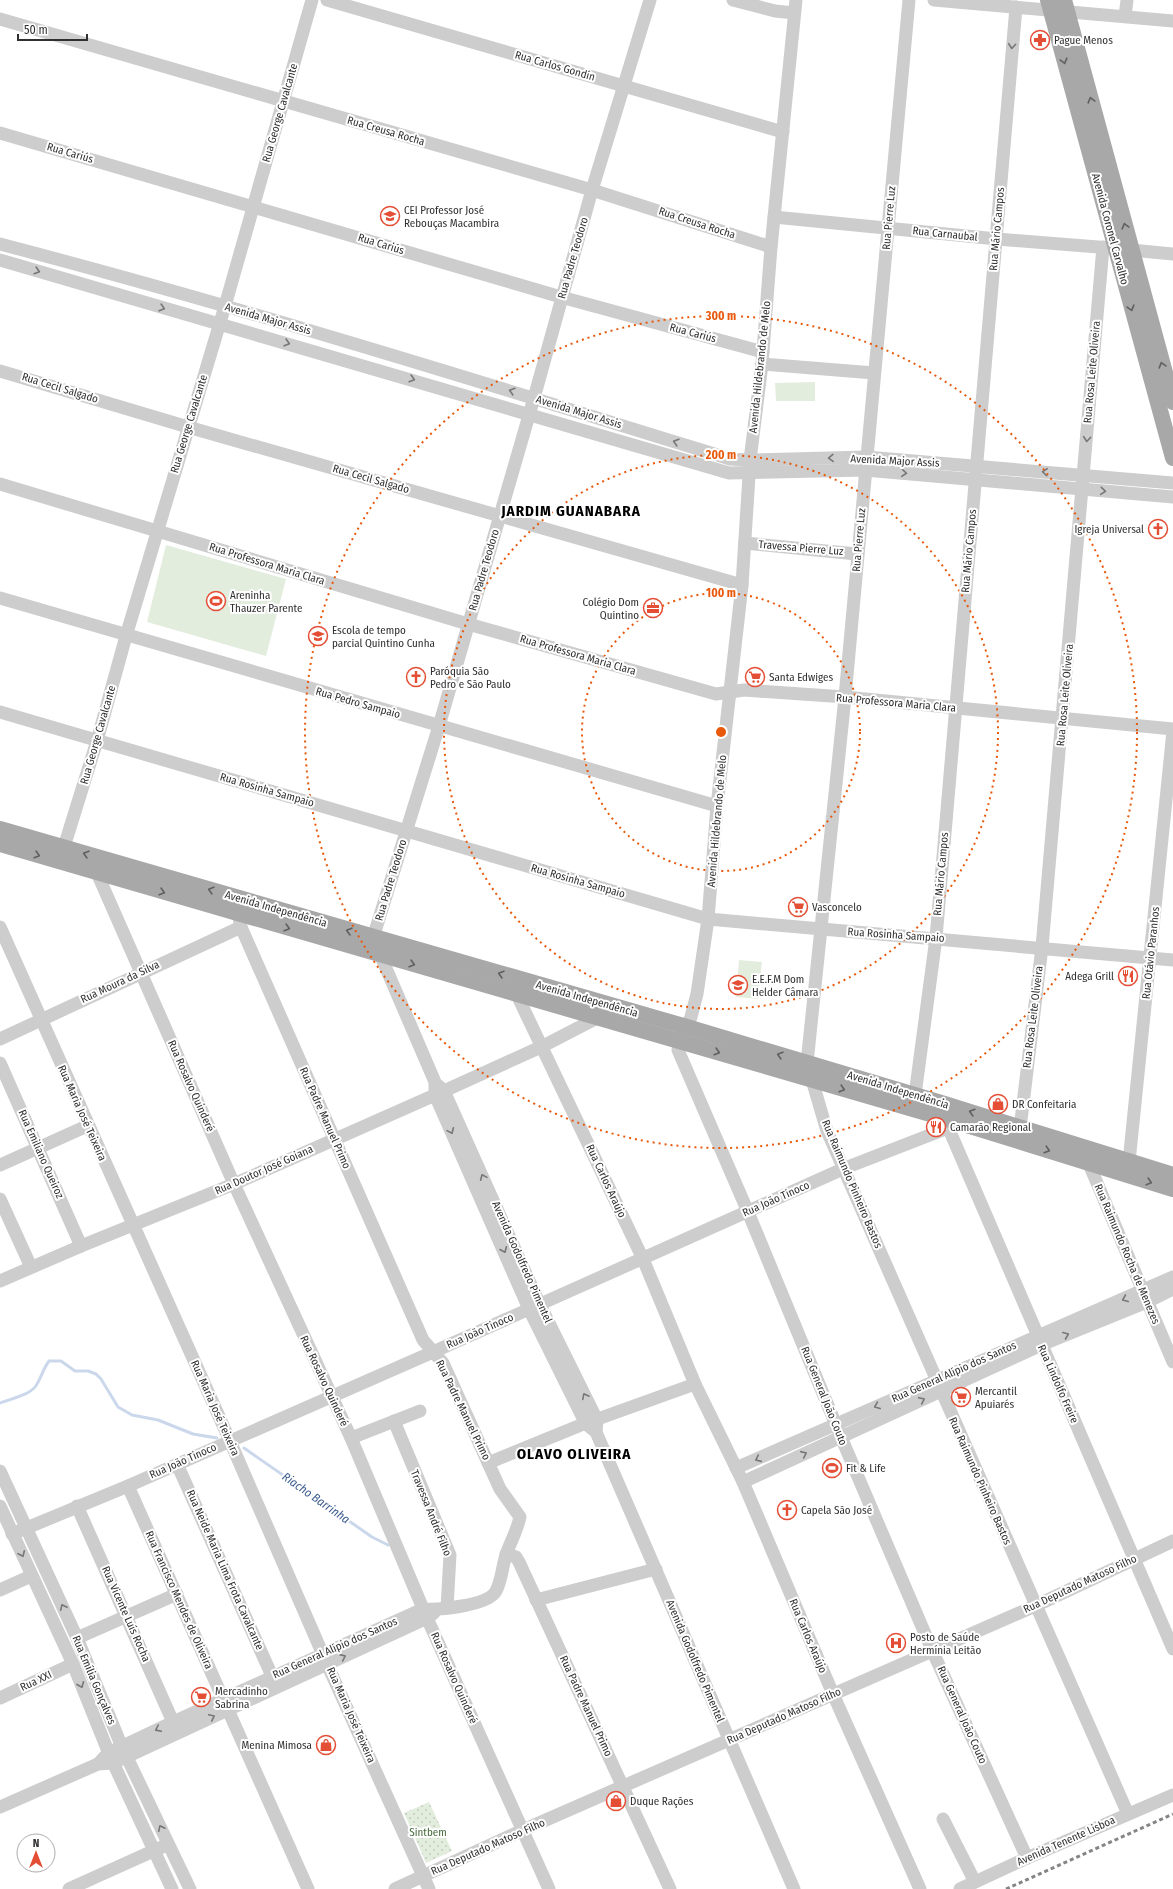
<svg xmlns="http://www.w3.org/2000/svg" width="1173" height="1889" viewBox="0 0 1173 1889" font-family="'Fira Sans Condensed',sans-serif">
	<defs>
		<pattern id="park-dots" width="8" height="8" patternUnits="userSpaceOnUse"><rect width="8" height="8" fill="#e3edde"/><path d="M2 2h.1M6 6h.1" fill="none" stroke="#c3ccbf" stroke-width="1.8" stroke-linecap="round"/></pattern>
	</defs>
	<rect width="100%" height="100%" fill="#fff"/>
	<g fill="#e3edde">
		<path d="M815 382V401H776L775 383Z"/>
		<path d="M166 545 286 579 266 656 147 622Z"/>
		<path d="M739 960 762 962 758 999 736 997Z"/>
	</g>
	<path fill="url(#park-dots)" d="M429 1802 452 1851 426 1863 404 1813Z"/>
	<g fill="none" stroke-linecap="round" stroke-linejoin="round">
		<g stroke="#cbd8ec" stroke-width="3">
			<path d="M0 1403C10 1399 32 1395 37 1384 42 1376 43 1369 49 1361H61L75 1371H88L96 1374 101 1379 118 1407 132 1415 158 1420 193 1434 217 1438"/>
			<path d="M244 1448 372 1537 388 1545"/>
		</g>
		<g stroke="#cdcdcd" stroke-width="13">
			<path d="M327 0 783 132"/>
			<path d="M650 0 592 190 534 398 439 726 373 938 435 1082V1095L529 1309 586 1424 596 1432 794 1889"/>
			<path d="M733 0 775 11 794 13"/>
			<path d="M796 0 771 247 762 364 750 460 742 585 717 806 708 919 697 994 691 1017 680 1041 678 1050 748 1212 841 1437 932 1650 1027 1858"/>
			<path d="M909 0 845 697 807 1063 827 1131 1128 1814"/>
			<path d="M934 0 1173 21"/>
			<path d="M1125 16 1127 0"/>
			<path d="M0 19 592 190 771 247"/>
			<path d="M0 133 561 297 763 352"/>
			<path d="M774 217 997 239 1111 248"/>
			<path d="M0 244C245 308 488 384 730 459L750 460 866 457 1173 483"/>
			<path d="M1131 250 1173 254"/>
			<path d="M0 260 729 473 865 470 1173 497"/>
			<path d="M762 364 874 373"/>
			<path d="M0 371 188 427 742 585"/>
			<path d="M0 484 468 624 716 694 744 690 845 697 1173 729"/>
			<path d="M745 543 857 554"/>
			<path d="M0 598 717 806"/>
			<path d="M0 712 708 919 1173 960"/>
			<path d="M64 847 97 741 126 636 225 306 312 0"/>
			<path d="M97 873 234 1184 351 1438 427 1618 549 1889"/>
			<path d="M0 927 230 1441 327 1664 429 1889"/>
			<path d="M519 988 517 995 643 1259 695 1384 743 1482 833 1694 920 1889"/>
			<path d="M0 1039 241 927"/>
			<path d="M0 1063 81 1246"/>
			<path d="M439 1086 444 1091 540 1305 597 1420 596 1432"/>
			<path d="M915 1095 936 938 1016 7"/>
			<path d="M945 1120 1173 1649"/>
			<path d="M1019 1137 1042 947 1103 247"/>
			<path d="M1086 1157 1173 1362"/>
			<path d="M0 1165 87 1126"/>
			<path d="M1126 1171 1129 1162 1173 731"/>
			<path d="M0 1199 31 1267"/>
			<path d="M0 1281 81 1246 234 1184 444 1091 543 1046 599 1017 601 1012"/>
			<path d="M394 1421 450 1555 447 1608"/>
			<path d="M351 1438 420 1411"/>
			<path d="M488 1463 581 1425 695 1384"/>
			<path d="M177 1464 272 1676"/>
			<path d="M736 1468 1173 1277"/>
			<path d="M0 1471 77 1638 122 1747 190 1889"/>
			<path d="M743 1482 1041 1345 1147 1302 1173 1289"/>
			<path d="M128 1486 308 1889"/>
			<path d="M0 1506 73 1664 110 1756 172 1889"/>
			<path d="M77 1506 173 1722"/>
			<path d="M12 1534 128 1486 433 1352 845 1168 948 1128"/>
			<path d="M506 1554 516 1557 519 1562 670 1889"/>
			<path d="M0 1590 31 1576"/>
			<path d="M536 1600 656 1569"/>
			<path d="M77 1638 177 1594"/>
			<path d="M0 1698 73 1664"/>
			<path d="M98 1764 108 1753 173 1722 423 1609C438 1610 488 1606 496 1591 502 1580 502 1567 506 1555 510 1543 517 1531 520 1517L500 1489 443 1363 423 1340 241 927 238 913 239 905"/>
			<path d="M0 1807 98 1764 113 1763 427 1618 434 1613"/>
			<path d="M943 1819 975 1882"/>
			<path d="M69 1889 162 1847"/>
			<path d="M395 1889 523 1830 1035 1606 1173 1541"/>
			<path d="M960 1889 1027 1858 1173 1795"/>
		</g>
		<g stroke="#a8a8a8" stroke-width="16">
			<path d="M1048 0 1173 458"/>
			<path d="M1064 0 1173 402"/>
			<path d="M0 829 687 1027 938 1102 1173 1175"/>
			<path d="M0 844 944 1118 1173 1189"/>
		</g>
		<path stroke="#858585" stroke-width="3" stroke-dasharray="4 3" stroke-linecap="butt" d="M1006 1889 1173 1814"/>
	</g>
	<defs><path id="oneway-chevron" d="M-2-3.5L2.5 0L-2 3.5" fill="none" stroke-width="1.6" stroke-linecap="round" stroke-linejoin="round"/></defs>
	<g stroke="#777">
		<use href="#oneway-chevron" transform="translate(1012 46) rotate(95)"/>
		<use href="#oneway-chevron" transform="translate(37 271) rotate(17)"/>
		<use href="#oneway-chevron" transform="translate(162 308) rotate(16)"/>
		<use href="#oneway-chevron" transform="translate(287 343) rotate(16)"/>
		<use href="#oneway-chevron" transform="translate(412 379) rotate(16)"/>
		<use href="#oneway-chevron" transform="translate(512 391) rotate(-163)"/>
		<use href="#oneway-chevron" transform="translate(1087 439) rotate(95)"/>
		<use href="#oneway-chevron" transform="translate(676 442) rotate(-163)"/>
		<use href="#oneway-chevron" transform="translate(831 458) rotate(178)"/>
		<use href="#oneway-chevron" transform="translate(1045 472) rotate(-175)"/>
		<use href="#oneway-chevron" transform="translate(904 473) rotate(5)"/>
		<use href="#oneway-chevron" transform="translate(1103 491) rotate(5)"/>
		<use href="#oneway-chevron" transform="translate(451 1131) rotate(66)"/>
		<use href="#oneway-chevron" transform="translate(483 1177) rotate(-114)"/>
		<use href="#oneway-chevron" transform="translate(504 1250) rotate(67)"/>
		<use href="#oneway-chevron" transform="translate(1125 1299) rotate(157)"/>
		<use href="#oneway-chevron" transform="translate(1066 1335) rotate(-22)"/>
		<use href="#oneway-chevron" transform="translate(585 1396) rotate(-117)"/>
		<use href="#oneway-chevron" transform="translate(922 1400) rotate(-25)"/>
		<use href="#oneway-chevron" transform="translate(877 1406) rotate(157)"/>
		<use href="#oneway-chevron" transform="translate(804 1454) rotate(-24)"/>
		<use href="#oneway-chevron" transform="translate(758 1459) rotate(156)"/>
		<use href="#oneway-chevron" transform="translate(22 1554) rotate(65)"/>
		<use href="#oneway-chevron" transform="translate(63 1607) rotate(-115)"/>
		<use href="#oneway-chevron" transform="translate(343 1657) rotate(-24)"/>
		<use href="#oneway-chevron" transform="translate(81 1685) rotate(68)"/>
		<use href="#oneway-chevron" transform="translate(212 1717) rotate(-25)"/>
		<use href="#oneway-chevron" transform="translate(158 1729) rotate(154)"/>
		<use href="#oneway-chevron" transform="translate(161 1828) rotate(-116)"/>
	</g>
	<g stroke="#606060">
		<use href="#oneway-chevron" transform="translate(1064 61) rotate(75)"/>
		<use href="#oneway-chevron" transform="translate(1091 100) rotate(-105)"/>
		<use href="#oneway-chevron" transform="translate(1125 226) rotate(-105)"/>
		<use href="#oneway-chevron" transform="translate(1131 308) rotate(74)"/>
		<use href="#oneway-chevron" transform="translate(1162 365) rotate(-106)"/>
		<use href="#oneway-chevron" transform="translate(86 854) rotate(-164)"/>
		<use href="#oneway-chevron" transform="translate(37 855) rotate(16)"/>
		<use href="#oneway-chevron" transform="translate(211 890) rotate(-164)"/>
		<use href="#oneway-chevron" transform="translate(162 892) rotate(16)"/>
		<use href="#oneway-chevron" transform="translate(287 928) rotate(16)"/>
		<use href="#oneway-chevron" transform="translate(349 931) rotate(-164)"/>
		<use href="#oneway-chevron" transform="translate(412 964) rotate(16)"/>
		<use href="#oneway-chevron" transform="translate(501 974) rotate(-164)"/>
		<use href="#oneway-chevron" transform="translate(717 1052) rotate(17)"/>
		<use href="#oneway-chevron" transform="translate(780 1055) rotate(-164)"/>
		<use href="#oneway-chevron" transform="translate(842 1089) rotate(16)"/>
		<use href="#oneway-chevron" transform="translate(972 1112) rotate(-163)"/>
		<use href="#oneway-chevron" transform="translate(1047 1150) rotate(17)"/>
		<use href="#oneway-chevron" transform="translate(1149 1182) rotate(17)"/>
	</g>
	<g fill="none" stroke="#e8590c" stroke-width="2" stroke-dasharray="2 4">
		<circle cx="721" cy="732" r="139"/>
		<circle cx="721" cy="732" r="277"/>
		<circle cx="721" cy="732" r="416"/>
	</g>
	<defs>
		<symbol id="pharmacy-ring" viewBox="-11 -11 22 22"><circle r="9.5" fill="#fff" stroke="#e44e35" stroke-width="1.5"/><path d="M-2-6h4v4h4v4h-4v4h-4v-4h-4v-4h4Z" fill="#e44e35"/></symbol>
		<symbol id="school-ring" viewBox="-11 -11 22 22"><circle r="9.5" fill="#fff" stroke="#e44e35" stroke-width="1.5"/><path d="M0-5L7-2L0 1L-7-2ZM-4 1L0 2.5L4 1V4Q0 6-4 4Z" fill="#e44e35"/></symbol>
		<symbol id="church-ring" viewBox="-11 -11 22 22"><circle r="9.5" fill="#fff" stroke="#e44e35" stroke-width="1.5"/><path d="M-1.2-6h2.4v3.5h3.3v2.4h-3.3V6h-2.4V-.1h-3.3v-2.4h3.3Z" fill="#e44e35"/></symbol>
		<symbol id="stadium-ring" viewBox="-11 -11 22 22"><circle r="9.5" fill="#fff" stroke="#e44e35" stroke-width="1.5"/><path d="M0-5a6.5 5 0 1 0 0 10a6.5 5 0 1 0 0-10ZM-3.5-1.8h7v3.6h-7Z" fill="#e44e35"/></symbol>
		<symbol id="office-ring" viewBox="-11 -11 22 22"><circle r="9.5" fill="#fff" stroke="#e44e35" stroke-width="1.5"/><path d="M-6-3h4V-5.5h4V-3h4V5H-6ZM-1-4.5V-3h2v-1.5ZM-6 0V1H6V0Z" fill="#e44e35"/></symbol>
		<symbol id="supermarket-ring" viewBox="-11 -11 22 22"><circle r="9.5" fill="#fff" stroke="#e44e35" stroke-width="1.5"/><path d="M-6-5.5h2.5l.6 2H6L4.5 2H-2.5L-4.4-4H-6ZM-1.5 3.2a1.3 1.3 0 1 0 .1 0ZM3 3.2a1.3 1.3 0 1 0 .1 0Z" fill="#e44e35"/></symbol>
		<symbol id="restaurant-ring" viewBox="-11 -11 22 22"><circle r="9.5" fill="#fff" stroke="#e44e35" stroke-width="1.5"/><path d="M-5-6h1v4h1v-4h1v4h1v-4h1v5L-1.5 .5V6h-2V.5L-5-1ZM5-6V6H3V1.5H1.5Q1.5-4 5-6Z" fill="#e44e35"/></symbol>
		<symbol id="shop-ring" viewBox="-11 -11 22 22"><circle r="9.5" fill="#fff" stroke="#e44e35" stroke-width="1.5"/><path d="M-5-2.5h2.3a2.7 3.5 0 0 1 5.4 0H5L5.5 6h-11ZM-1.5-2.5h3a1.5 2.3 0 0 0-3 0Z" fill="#e44e35"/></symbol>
		<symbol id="hospital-ring" viewBox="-11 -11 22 22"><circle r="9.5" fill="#fff" stroke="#e44e35" stroke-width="1.5"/><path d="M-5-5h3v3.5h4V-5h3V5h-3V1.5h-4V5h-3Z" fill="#e44e35"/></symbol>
	</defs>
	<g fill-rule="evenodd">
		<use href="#pharmacy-ring" x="1029" y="29" width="22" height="22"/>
		<use href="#school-ring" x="379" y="205" width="22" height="22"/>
		<use href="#church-ring" x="1147" y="518" width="22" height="22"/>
		<use href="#stadium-ring" x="205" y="590" width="22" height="22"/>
		<use href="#office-ring" x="642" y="597" width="22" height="22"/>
		<use href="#school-ring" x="307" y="625" width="22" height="22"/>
		<use href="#church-ring" x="405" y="666" width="22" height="22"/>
		<use href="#supermarket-ring" x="744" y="666" width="22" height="22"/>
		<use href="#supermarket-ring" x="787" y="896" width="22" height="22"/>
		<use href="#restaurant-ring" x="1117" y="965" width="22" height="22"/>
		<use href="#school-ring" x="727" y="974" width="22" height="22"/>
		<use href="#shop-ring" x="987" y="1093" width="22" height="22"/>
		<use href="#restaurant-ring" x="925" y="1116" width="22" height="22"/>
		<use href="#supermarket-ring" x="950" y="1386" width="22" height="22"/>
		<use href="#stadium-ring" x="821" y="1457" width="22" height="22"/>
		<use href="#church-ring" x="776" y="1499" width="22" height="22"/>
		<use href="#hospital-ring" x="885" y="1632" width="22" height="22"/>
		<use href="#supermarket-ring" x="190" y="1686" width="22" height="22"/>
		<use href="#shop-ring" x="315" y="1734" width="22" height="22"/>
		<use href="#shop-ring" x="605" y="1790" width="22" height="22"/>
	</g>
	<g text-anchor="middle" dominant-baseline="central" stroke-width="4" stroke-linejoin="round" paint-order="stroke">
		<g font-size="11" fill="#303030" stroke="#fff" text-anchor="start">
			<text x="1054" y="40">Pague Menos</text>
			<text x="404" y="210">CEI Professor José<tspan x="404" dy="13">Rebouças Macambira</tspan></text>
			<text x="1144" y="529" text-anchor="end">Igreja Universal</text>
			<text x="230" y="595">Areninha<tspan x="230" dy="13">Thauzer Parente</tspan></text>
			<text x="639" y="602" text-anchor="end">Colégio Dom<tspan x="639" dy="13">Quintino</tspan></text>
			<text x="332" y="630">Escola de tempo<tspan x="332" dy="13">parcial Quintino Cunha</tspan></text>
			<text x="430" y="671">Paróquia São<tspan x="430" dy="13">Pedro e São Paulo</tspan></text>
			<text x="769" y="677">Santa Edwiges</text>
			<text x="812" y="907">Vasconcelo</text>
			<text x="1114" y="976" text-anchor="end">Adega Grill</text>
			<text x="752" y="979">E.E.F.M Dom<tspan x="752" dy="13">Helder Câmara</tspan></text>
			<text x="1012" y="1104">DR Confeitaria</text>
			<text x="950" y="1127">Camarão Regional</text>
			<text x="975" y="1391">Mercantil<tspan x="975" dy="13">Apuiarés</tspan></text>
			<text x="846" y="1468">Fit &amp; Life</text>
			<text x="801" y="1510">Capela São José</text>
			<text x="910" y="1637">Posto de Saúde<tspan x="910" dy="13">Hermínia Leitão</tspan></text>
			<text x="215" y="1691">Mercadinho<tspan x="215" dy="13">Sabrina</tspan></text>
			<text x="312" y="1745" text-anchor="end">Menina Mimosa</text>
			<text x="630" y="1801">Duque Rações</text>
		</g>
		<g font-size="11" fill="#303030" stroke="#fff">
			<text transform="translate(555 66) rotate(16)">Rua Carlos Gondin</text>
			<text transform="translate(280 113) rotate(-74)">Rua George Cavalcante</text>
			<text transform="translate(386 131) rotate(16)">Rua Creusa Rocha</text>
			<text transform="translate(70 153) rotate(16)">Rua Cariús</text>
			<text transform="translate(889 218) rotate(-85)">Rua Pierre Luz</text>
			<text transform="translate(697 223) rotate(18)">Rua Creusa Rocha</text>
			<text transform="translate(997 229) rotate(-85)">Rua Mário Campos</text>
			<text transform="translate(1110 229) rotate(75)">Avenida Coronel Carvalho</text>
			<text transform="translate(945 234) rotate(6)">Rua Carnaubal</text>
			<text transform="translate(381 244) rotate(17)">Rua Cariús</text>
			<text transform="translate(573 258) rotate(-74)">Rua Padre Teodoro</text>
			<text transform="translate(268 319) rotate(16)">Avenida Major Assis</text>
			<text transform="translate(693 333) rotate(15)">Rua Cariús</text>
			<text transform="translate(760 367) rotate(-84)">Avenida Hildebrando de Melo</text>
			<text transform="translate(1092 372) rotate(-85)">Rua Rosa Leite Oliveira</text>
			<text transform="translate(60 388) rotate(17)">Rua Cecil Salgado</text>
			<text transform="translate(579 412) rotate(17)">Avenida Major Assis</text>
			<text transform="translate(189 424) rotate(-73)">Rua George Cavalcante</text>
			<text transform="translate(895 461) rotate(3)">Avenida Major Assis</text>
			<text transform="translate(371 479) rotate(16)">Rua Cecil Salgado</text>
			<text transform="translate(859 540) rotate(-85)">Rua Pierre Luz</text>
			<text transform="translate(801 548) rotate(5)">Travessa Pierre Luz</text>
			<text transform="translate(969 551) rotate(-85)">Rua Mário Campos</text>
			<text transform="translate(267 564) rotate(17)">Rua Professora Maria Clara</text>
			<text transform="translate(484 570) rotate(-74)">Rua Padre Teodoro</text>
			<text transform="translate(578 655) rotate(16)">Rua Professora Maria Clara</text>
			<text transform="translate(1065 695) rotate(-85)">Rua Rosa Leite Oliveira</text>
			<text transform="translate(358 703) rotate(16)">Rua Pedro Sampaio</text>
			<text transform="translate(896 703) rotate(5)">Rua Professora Maria Clara</text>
			<text transform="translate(98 735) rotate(-74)">Rua George Cavalcante</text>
			<text transform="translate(267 790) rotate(16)">Rua Rosinha Sampaio</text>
			<text transform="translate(717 821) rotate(-85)">Avenida Hildebrando de Melo</text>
			<text transform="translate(941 874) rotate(-85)">Rua Mário Campos</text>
			<text transform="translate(391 880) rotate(-73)">Rua Padre Teodoro</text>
			<text transform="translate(578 881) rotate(16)">Rua Rosinha Sampaio</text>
			<text transform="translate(276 909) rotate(16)">Avenida Independência</text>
			<text transform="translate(896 935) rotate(4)">Rua Rosinha Sampaio</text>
			<text transform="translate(1151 953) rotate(-84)">Rua Otávio Paranhos</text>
			<text transform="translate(120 982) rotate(-25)">Rua Moura da Silva</text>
			<text transform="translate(587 999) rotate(16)">Avenida Independência</text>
			<text transform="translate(1033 1017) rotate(-83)">Rua Rosa Leite Oliveira</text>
			<text transform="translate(191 1086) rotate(66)">Rua Rosalvo Quinderé</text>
			<text transform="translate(898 1090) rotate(17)">Avenida Independência</text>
			<text transform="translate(82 1113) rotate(66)">Rua Maria José Teixeira</text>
			<text transform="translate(325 1118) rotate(66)">Rua Padre Manuel Primo</text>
			<text transform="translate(41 1154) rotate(66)">Rua Emiliano Queiroz</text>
			<text transform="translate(264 1170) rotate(-24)">Rua Doutor José Goiana</text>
			<text transform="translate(606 1181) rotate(65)">Rua Carlos Araújo</text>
			<text transform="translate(852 1184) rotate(67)">Rua Raimundo Pinheiro Bastos</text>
			<text transform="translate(776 1199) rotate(-24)">Rua João Tinoco</text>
			<text transform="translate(1127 1254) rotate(67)">Rua Raimundo Rocha de Menezes</text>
			<text transform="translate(522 1262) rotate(66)">Avenida Godolfredo Pimentel</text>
			<text transform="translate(480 1331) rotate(-24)">Rua João Tinoco</text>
			<text transform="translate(954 1372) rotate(-24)">Rua General Alípio dos Santos</text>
			<text transform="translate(324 1381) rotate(65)">Rua Rosalvo Quinderé</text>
			<text transform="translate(1058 1384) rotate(66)">Rua Lindolfo Freire</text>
			<text transform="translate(824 1396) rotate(68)">Rua General João Couto</text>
			<text transform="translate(215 1408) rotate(66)">Rua Maria José Teixeira</text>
			<text transform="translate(463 1410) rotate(64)">Rua Padre Manuel Primo</text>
			<text transform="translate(183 1461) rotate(-24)">Rua João Tinoco</text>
			<text transform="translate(980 1481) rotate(66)">Rua Raimundo Pinheiro Bastos</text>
			<text transform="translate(431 1513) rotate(68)">Travessa André Filho</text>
			<text transform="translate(225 1570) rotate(66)">Rua Neide Maria Lima Frota Cavalcante</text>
			<text transform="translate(1080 1584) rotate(-25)">Rua Deputado Matoso Filho</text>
			<text transform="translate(179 1600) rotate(66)">Rua Francisco Mendes de Oliveira</text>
			<text transform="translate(126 1614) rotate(66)">Rua Vicente Luís Rocha</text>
			<text transform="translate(808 1636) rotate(67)">Rua Carlos Araújo</text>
			<text transform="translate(335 1648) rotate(-24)">Rua General Alípio dos Santos</text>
			<text transform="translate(695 1661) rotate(67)">Avenida Godolfredo Pimentel</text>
			<text transform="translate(454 1678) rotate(66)">Rua Rosalvo Quinderé</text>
			<text transform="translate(94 1680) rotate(67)">Rua Emília Gonçalves</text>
			<text transform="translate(36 1681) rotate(-25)">Rua XXI</text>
			<text transform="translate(586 1706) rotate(65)">Rua Padre Manuel Primo</text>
			<text transform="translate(351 1715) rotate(66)">Rua Maria José Teixeira</text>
			<text transform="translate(962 1715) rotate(66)">Rua General João Couto</text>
			<text transform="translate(784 1716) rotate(-24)">Rua Deputado Matoso Filho</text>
			<text transform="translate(1066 1841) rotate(-24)">Avenida Tenente Lisboa</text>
			<text transform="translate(488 1847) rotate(-24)">Rua Deputado Matoso Filho</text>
		</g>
		<g font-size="11" fill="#496c3d" stroke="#fff">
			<text x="428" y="1832">Sintbem</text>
		</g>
		<g font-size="12" font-style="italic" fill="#3e5f92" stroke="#fff">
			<text transform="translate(316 1498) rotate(35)">Riacho Barrinha</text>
		</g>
		<g font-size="15" font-weight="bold" letter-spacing="1" fill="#000" stroke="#fff">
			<text x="571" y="511">JARDIM GUANABARA</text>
			<text x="574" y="1454">OLAVO OLIVEIRA</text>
		</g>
	</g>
	<circle cx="721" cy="732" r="6" fill="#e8590c" stroke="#fff" stroke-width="2"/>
	<g font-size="12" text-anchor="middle" font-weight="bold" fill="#e8590c" stroke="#fff" stroke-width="4" stroke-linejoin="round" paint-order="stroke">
		<text x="721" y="320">300 m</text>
		<text x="721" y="459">200 m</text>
		<text x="721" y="597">100 m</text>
	</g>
	<g transform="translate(36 1853)"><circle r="19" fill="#ffffff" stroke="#acacac"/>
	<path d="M0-3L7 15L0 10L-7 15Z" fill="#e44e35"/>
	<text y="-6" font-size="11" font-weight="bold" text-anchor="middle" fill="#303030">N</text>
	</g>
	<path d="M18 34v6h69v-6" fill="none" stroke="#303030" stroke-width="2"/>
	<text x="24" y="34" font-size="12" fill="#303030" stroke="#ffffff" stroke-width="3" paint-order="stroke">50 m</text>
</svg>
